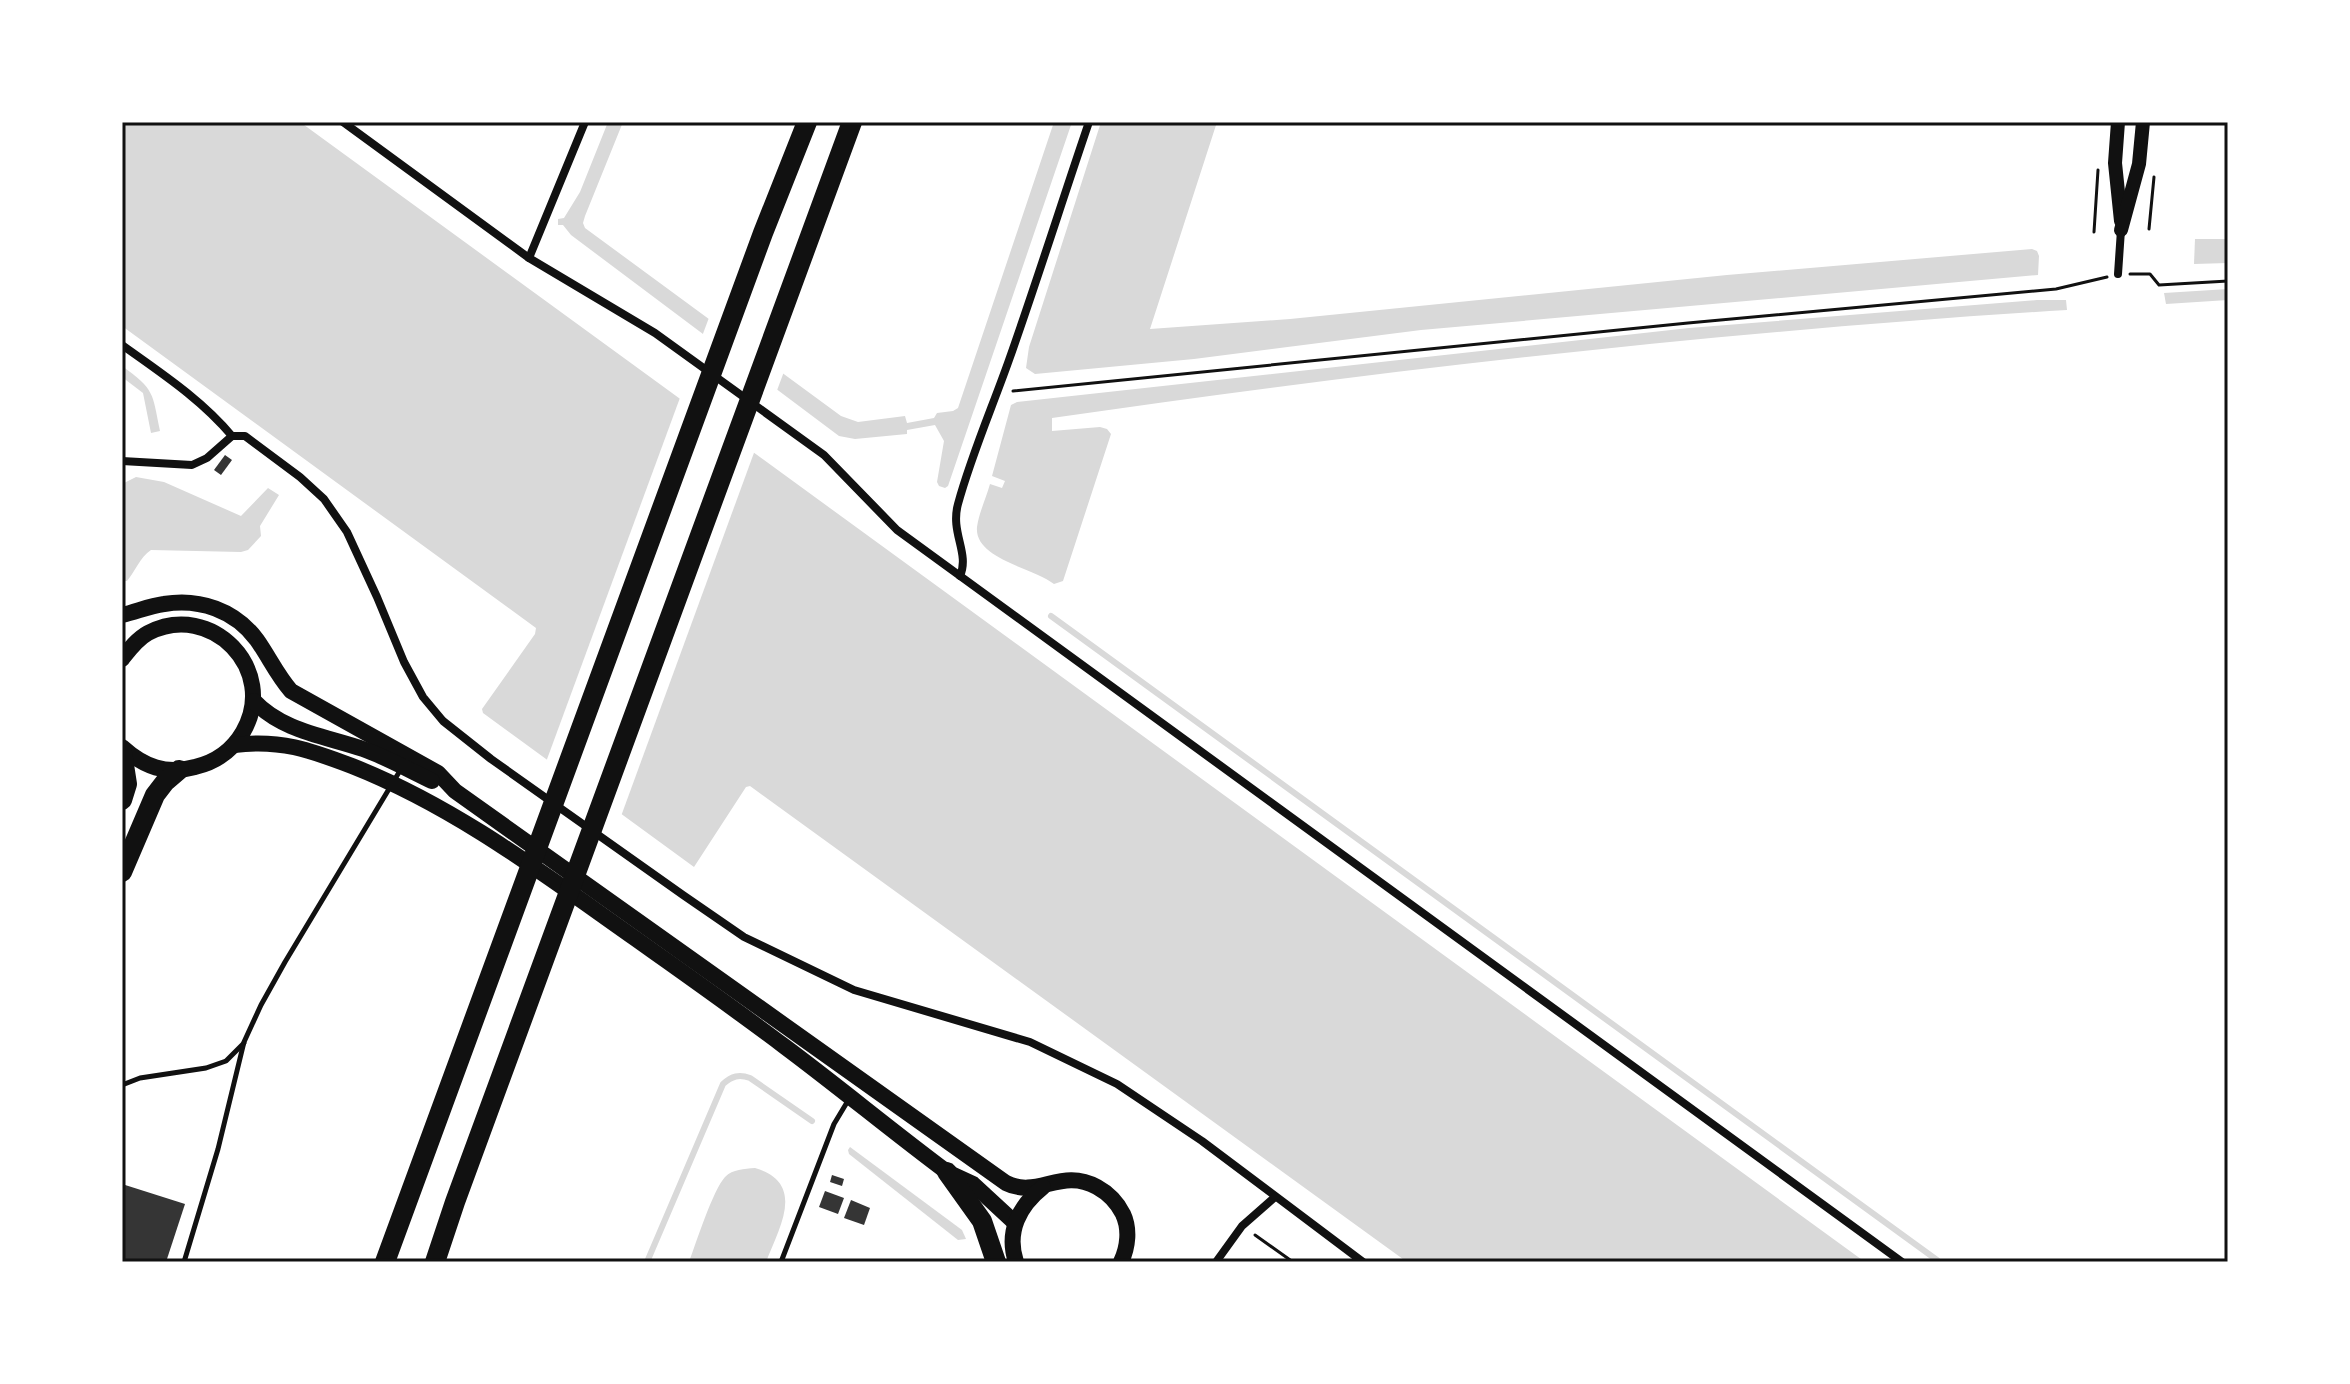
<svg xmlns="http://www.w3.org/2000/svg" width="2350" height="1384" viewBox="0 0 2350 1384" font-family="'Roboto Serif',serif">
	<rect width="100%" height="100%" fill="#fff"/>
	<g fill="#d9d9d9">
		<path d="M122 122H300L1865 1262H1407L750 786 746 787 694 867 483 713 482 709 535 634 536 628 122 326Z"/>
		<path d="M608 122H623L585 216 583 223 585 228 841 416 858 422 905 416 907 423 934 418 937 413 953 411 958 408 1054 122H1072L948 486 945 488 939 486 937 482 944 441 935 425 907 430V434L855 439 839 436 571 235 563 225H558V219L564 218 580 192Z"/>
		<path d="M1101 122H1217L1150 329 1290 319 1727 275 2032 249 2037 251 2039 256 2038 275 1421 330 1194 359 1035 374 1026 368 1029 347Z"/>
		<path d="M2195 239H2228V263L2194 264Z"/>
		<path d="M2228 289V300L2166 304 2164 293Z"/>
		<path d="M2037 300H2066L2067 310C1728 331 1389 369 1052 418V431L1100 427 1107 429 1111 434 1063 581 1054 584C1034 568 974 559 977 527 979 513 986 498 990 484L1002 488 1005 481 992 476 1011 405 1017 402 1689 328Z"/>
		<path d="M122 366C155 390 152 392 160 431L151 433 143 393 122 377Z"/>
		<path d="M136 477 164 482 241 516 268 488 279 495 260 526 261 536 248 550 241 552 151 550C140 557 135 572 127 581H122V484Z"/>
		<path d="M850 1147 962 1230 966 1239 958 1240 849 1154 848 1150Z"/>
		<path d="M755 1168C807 1183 779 1228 766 1262H689C696 1243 713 1190 725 1177 733 1169 744 1169 755 1168Z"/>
	</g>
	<g fill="#fff">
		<path d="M710 315 785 369 776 393 701 339Z"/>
		<path d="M681 395 755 450 620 819 546 762Z"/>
	</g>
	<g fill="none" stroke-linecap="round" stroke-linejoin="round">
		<g stroke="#d9d9d9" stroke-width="6">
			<path d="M1051 616 1937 1260"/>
			<path d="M647 1262 723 1084C732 1076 739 1074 750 1078L812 1121"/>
		</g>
	</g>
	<g fill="#353535">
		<path d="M225 455 232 460 221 475 214 470Z"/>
		<path d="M832 1175 844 1179 842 1186 830 1182Z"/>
		<path d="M122 1184 185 1204 166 1262H122Z"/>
		<path d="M825 1191 844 1198 838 1214 819 1207Z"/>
		<path d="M851 1200 870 1208 864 1225 844 1218Z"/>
	</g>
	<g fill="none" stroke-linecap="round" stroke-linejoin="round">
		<g stroke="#111" stroke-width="3">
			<path d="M2149 229 2154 177"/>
			<path d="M2094 232 2098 170"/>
			<path d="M2130 274H2150L2159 285 2228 281"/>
			<path d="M1013 391 1688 323 2056 289 2107 277"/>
			<path d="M1255 1235 1293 1262"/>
		</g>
		<g stroke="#111" stroke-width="5">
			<path d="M122 1085 140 1078 206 1068 226 1061 244 1043"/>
			<path d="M184 1262 218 1149 244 1042 261 1005 285 962 401 769"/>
			<path d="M781 1262 834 1124 849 1099"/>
		</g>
		<g stroke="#111" stroke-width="8">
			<path d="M343 122 529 258 655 333 824 455 897 530 1902 1262"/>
			<path d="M529 258 585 122"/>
			<path d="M2118 274 2121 230"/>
			<path d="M122 345C161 373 201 399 232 436"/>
			<path d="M122 461 192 465 207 458 232 436H245L300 477 324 499 347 532 377 597 404 662 423 697 443 721 491 759 683 895 744 937 854 990 1030 1042 1117 1084 1202 1141 1363 1262"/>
			<path d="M960 576C970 553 950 533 958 504 971 456 992 408 1009 360 1037 281 1062 201 1089 122"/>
			<path d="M1216 1262 1242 1226 1275 1197"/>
		</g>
		<g stroke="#111" stroke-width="14">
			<path d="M2118 122 2115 163 2121 221"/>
			<path d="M2121 230 2139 164 2143 122"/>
		</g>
		<g stroke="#111" stroke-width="16">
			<path d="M122 615C136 612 149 606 164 604 199 598 235 610 257 640 269 657 277 675 291 691L438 773 455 791 1006 1183C1038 1199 1061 1167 1097 1187 1108 1193 1117 1202 1123 1214 1130 1229 1128 1247 1121 1262"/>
			<path d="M122 659C129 650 137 639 148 633 211 600 279 670 243 732 232 751 216 762 195 767 166 775 144 767 122 747"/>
			<path d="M254 701C282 731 325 736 363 749 386 757 409 770 432 781"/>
			<path d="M234 745C280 739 310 750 352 766 456 807 545 875 636 939 685 974 735 1009 784 1046 839 1087 892 1131 947 1172L973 1184 1015 1223"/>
			<path d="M1016 1262C1006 1232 1019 1206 1043 1187"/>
		</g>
		<g stroke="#111" stroke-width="20">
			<path d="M122 752 127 784 122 800"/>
			<path d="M122 872 155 795 165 782 179 770"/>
			<path d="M947 1172 982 1221 996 1262"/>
			<path d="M385 1262 763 233 807 122"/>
			<path d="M435 1262 455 1202 852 122"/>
		</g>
	</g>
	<rect width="2350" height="1384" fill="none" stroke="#ffffff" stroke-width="248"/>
	<rect x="124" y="124" width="2102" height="1136" fill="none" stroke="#111" stroke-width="3"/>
</svg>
